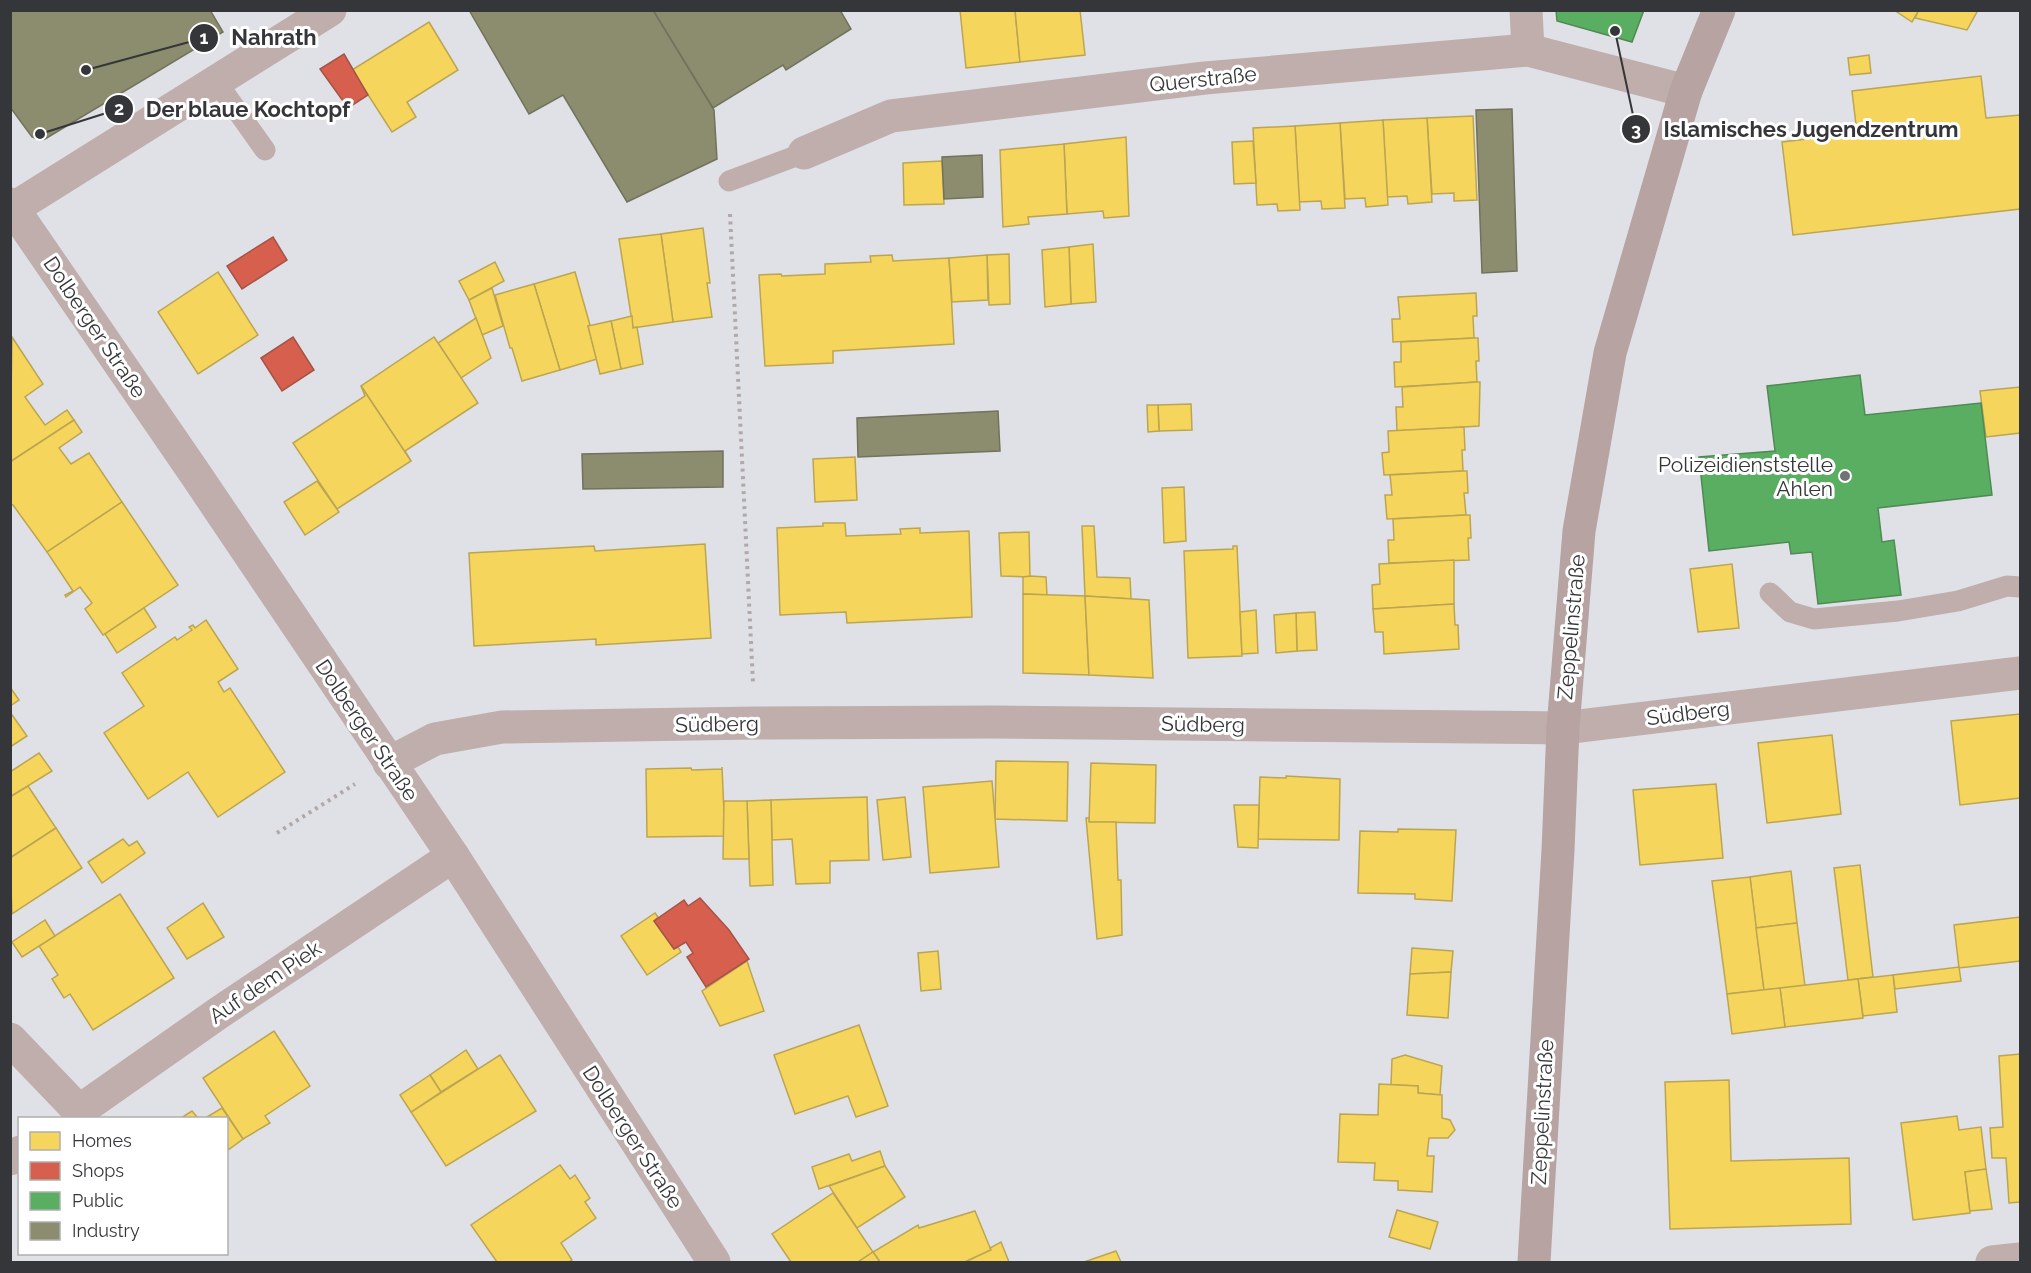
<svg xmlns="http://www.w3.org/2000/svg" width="2031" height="1273" viewBox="0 0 2031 1273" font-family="Raleway,sans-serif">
	<rect width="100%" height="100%" fill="#e0e1e6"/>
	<g fill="#f6d55c" stroke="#bca552" stroke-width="1.5">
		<path d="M960 10H1015L1020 62 966 68Z"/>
		<path d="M1015 10H1080L1085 55 1020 62Z"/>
		<path d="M1894 10H1919L1912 22Z"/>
		<path d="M1919 10H1978L1967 30 1915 18Z"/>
		<path d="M429 22 458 70 407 102 416 117 392 132 352 70Z"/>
		<path d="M1869 55 1871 73 1850 75 1848 58Z"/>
		<path d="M1981 76 1986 118 2020 115V209L1793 235 1782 142 1857 133 1852 91Z"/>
		<path d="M1473 116 1477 200 1454 201V193L1432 194 1427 118Z"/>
		<path d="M1427 118 1432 202 1408 204 1407 196 1387 197 1383 120Z"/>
		<path d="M1383 120 1388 205 1366 207 1365 198 1345 199 1340 123Z"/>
		<path d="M1340 123 1345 208 1322 209 1321 201 1299 202 1295 126Z"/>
		<path d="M1295 126 1300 210 1278 211 1277 204 1257 205 1253 128Z"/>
		<path d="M1126 137 1129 216 1104 218 1103 211 1067 214 1064 144Z"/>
		<path d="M1253 141 1256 183 1234 184 1232 142Z"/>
		<path d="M1064 144 1067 214 1028 217 1029 224 1003 227 1000 150Z"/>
		<path d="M942 161 944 204 904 205 903 163Z"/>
		<path d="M703 228 710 283H707L712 317 673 322 661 234Z"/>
		<path d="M661 234 673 322 633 328 619 239Z"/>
		<path d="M1093 244 1096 302 1071 304 1069 247Z"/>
		<path d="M1069 247 1071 304 1045 307 1042 250Z"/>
		<path d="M1009 254 1010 304 989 305 987 255Z"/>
		<path d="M892 255 893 261 949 258 954 344 833 351V363L765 366 759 275 781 274 782 276 825 274V264L871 262 870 256Z"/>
		<path d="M987 255 988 300 952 302 949 258Z"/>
		<path d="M495 262 504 281 469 300 459 281Z"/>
		<path d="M218 272 258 335 198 374 158 312Z"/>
		<path d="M575 272 590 325 588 326 597 359 560 370 534 284Z"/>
		<path d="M534 284 560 370 522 381 512 348H510L495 295Z"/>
		<path d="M492 288 503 326 482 335 469 300Z"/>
		<path d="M1476 293 1477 316H1473L1474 338 1393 342 1392 319H1400L1398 297Z"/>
		<path d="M632 316 633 328 637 327 643 364 621 369 611 321Z"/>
		<path d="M476 318 491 358 461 378 438 343Z"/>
		<path d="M611 321 621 369 600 374 588 326Z"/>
		<path d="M12 337 43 384 25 397 45 425 67 410 74 420 10 462Z"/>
		<path d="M434 337 478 403 405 451 411 461 361 386Z"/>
		<path d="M1474 338H1478L1479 361H1476L1477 382 1395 387 1394 362H1401V342Z"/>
		<path d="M1477 382H1480L1479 426 1397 431 1396 407H1403L1402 387Z"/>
		<path d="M361 386 411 461 337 509 293 443 365 396Z"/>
		<path d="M2020 387V433L1986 437 1980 391Z"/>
		<path d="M1191 404 1192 430 1159 431 1158 405Z"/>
		<path d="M1147 405H1158L1159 431 1148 432Z"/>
		<path d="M74 420 82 432 59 448 71 464 89 453 122 502 47 552 13 505 10 504V462Z"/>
		<path d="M1464 427 1465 450H1462L1463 471 1384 475 1382 453 1389 452 1388 431Z"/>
		<path d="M855 457 857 500 815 502 813 459Z"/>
		<path d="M1463 471H1467L1468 493H1464L1466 515 1387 519 1385 495H1392L1390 475Z"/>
		<path d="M317 481 339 512 305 535 284 502Z"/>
		<path d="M1184 487 1186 541 1164 543 1162 488Z"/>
		<path d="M122 502 178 585 103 635 85 609 92 603 80 587 66 597 65 595 73 591 47 552Z"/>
		<path d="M1466 515H1470L1471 538H1468L1469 560 1389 563 1388 540H1394L1393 519Z"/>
		<path d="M823 523H845L846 536 901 534 900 529 920 528V533L969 531 972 617 847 623 846 612 780 615 777 528 823 526Z"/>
		<path d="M1082 526H1094L1097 577 1130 578 1131 599 1085 596Z"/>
		<path d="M1029 532 1030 577 1001 576 999 533Z"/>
		<path d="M705 544 711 638 596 645V639L474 646 469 553 594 546 595 551Z"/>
		<path d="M1233 546H1237L1242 656 1188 658 1184 551 1233 549Z"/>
		<path d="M1454 560V604L1373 609 1372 585 1380 584 1379 564Z"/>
		<path d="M1732 564 1739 628 1698 632 1690 569Z"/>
		<path d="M1030 576 1046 577 1047 595 1023 594V577Z"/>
		<path d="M1023 594 1085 596 1089 675 1023 673Z"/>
		<path d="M1085 596 1149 600 1153 678 1089 675Z"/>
		<path d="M1454 604 1455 625H1458L1459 649 1384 654 1383 632H1375L1373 609Z"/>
		<path d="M144 608 156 627 117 653 105 634Z"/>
		<path d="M1256 610 1258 653 1242 654 1240 612Z"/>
		<path d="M1315 612 1317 650 1297 651 1296 613Z"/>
		<path d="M1296 613 1297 651 1276 653 1274 615Z"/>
		<path d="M206 620 238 669 218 682 224 692 230 688 285 772 218 817 188 772 148 799 104 733 144 706 122 673 175 637 177 640 192 630 189 627 193 625 195 628Z"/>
		<path d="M10 687 19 700 10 706Z"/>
		<path d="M10 712 27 736 10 747Z"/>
		<path d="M2020 714V798L1960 805 1951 721Z"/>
		<path d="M1832 735 1841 814 1767 823 1758 743Z"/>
		<path d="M39 753 52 771 10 797V772Z"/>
		<path d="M996 761 1068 762 1067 821 995 819Z"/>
		<path d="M1091 763 1156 765 1155 823 1089 822Z"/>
		<path d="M722 767 725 836 647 837 646 769 691 768 692 770 722 769Z"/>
		<path d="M1286 776 1340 779 1339 840 1258 839 1260 777 1286 778Z"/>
		<path d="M992 781 999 867 930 873 923 787Z"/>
		<path d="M1716 784 1723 858 1640 865 1633 790Z"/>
		<path d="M28 786 56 828 10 858V797Z"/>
		<path d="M867 797 869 860 830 861V883L796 884 792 839 772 840 771 800Z"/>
		<path d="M905 797 911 857 883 860 877 800Z"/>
		<path d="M771 800 773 885 750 886 747 801Z"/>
		<path d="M724 801H747L749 859H723Z"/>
		<path d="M1234 805H1259L1258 848 1238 847Z"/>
		<path d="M1086 818H1089V822H1116L1118 880H1121L1122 935 1097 939Z"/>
		<path d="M56 828 82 868 12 914 10 858Z"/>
		<path d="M1398 829 1456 830 1452 901 1415 899V894L1358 893 1360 831 1398 832Z"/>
		<path d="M123 839 129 846 137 841 145 853 102 883 88 862Z"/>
		<path d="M1860 865 1873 977 1848 980 1834 868Z"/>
		<path d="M1791 871 1797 923 1756 928 1750 877Z"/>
		<path d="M1750 877 1764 990 1727 994 1712 881Z"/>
		<path d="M120 894 174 978 93 1030 70 994 64 998 52 979 58 975 39 946Z"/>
		<path d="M203 903 224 937 187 959 167 928Z"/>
		<path d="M655 913 658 917 654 921 674 949 678 947 681 952 647 975 621 936Z"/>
		<path d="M2020 917V961L1959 968 1954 925Z"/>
		<path d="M45 920 55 936 22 957 12 942Z"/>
		<path d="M1797 923 1805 986 1764 990 1756 928Z"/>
		<path d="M1412 948 1453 951 1451 972 1410 974Z"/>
		<path d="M938 951 941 989 921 991 918 953Z"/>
		<path d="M747 961 764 1011 720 1026 702 991Z"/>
		<path d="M1959 967 1961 981 1895 989 1893 975Z"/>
		<path d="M1451 972 1448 1018 1407 1015 1410 974Z"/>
		<path d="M1893 975 1897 1012 1863 1016 1858 979Z"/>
		<path d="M1858 979 1863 1018 1785 1027 1780 988Z"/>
		<path d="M1780 988 1785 1027 1732 1034 1727 994Z"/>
		<path d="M859 1025 888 1106 856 1117 848 1096 795 1114 774 1055Z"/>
		<path d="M274 1031 310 1086 265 1116 270 1123 243 1139 203 1078Z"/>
		<path d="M466 1050 478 1069 441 1092 430 1075Z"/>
		<path d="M2020 1054V1202L2009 1203 2006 1158H1992L1990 1128 2003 1127 1999 1056Z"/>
		<path d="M500 1055 536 1111 446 1166 411 1112Z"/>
		<path d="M1405 1055 1442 1066 1440 1095 1418 1093V1086L1391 1085 1392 1059Z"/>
		<path d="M430 1075 441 1092 411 1112 400 1095Z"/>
		<path d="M1729 1080 1731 1161 1849 1158 1851 1224 1670 1229 1665 1082Z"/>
		<path d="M1379 1084 1418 1086V1093L1442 1095V1118L1450 1120 1455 1130 1448 1138H1429L1427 1156H1434L1432 1192 1398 1190V1181L1374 1180 1375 1163 1338 1162 1340 1114 1378 1115Z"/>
		<path d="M222 1108 243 1139 228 1150 226 1118 207 1117Z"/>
		<path d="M192 1111 198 1118H181Z"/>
		<path d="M1957 1116 1959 1130 1981 1127 1986 1169 1965 1172 1970 1213 1913 1220 1901 1123Z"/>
		<path d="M880 1151 885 1166 819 1189 812 1167 849 1154 852 1161Z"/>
		<path d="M560 1165 570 1179 575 1175 590 1198 585 1202 596 1218 561 1243 572 1260 569 1262H497L471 1225Z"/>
		<path d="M885 1166 905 1197 857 1228 829 1186Z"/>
		<path d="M1986 1169 1992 1209 1970 1211 1965 1172Z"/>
		<path d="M833 1193 873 1252 858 1262H791L772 1234Z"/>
		<path d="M1397 1210 1438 1222 1430 1249 1389 1237Z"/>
		<path d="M975 1211 991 1250 965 1262H880L873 1252 918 1225 919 1228Z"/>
		<path d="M1001 1242 1009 1262H965L991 1250 990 1248Z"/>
		<path d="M1116 1251 1121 1262H1084Z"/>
		<path d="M873 1252 880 1262H858Z"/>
	</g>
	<g fill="#d6604d" stroke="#a65347" stroke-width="1.5">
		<path d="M344 54 368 95 348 108 320 69Z"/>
		<path d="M273 237 287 260 242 289 227 266Z"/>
		<path d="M293 337 314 370 282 391 261 358Z"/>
		<path d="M700 898 729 930 749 959 706 987 687 957 693 953 686 942 674 949 654 921 684 900 688 906Z"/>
	</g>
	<g fill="#5aae61" stroke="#4f8a55" stroke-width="1.5">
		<path d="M1556 10H1644L1632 42 1557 21Z"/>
		<path d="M1860 375 1865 415 1981 403 1992 495 1878 508 1882 542 1894 540 1901 595 1818 604 1812 552 1791 554 1789 542 1709 551 1699 457 1775 451 1767 386Z"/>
	</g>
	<g fill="#8c8c6e" stroke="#72725e" stroke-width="1.5">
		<path d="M10 10H210L223 32 45 139 40 140 32 137 10 107Z"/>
		<path d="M469 10H653L714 110 717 159 627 202 563 95 529 114Z"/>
		<path d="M653 10H840L851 29 786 70 783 65 713 108Z"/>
		<path d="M1512 109 1517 271 1482 273 1476 110Z"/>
		<path d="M982 155 983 197 944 199 942 157Z"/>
		<path d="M998 411 1000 451 858 457 857 418Z"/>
		<path d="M723 451V487L583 489 582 454Z"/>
	</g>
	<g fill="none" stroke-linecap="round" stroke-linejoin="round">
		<g stroke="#b3a8a8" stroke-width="4" stroke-dasharray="3 4.5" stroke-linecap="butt">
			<path d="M730 214 753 683"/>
			<path d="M277 833 355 784"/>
		</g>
		<g stroke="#bfaeac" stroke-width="21">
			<path d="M216 81 265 150"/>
			<path d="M729 181 804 153"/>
			<path d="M1770 593 1790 612 1814 619 1898 611 1958 601 2007 586 2020 587"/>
		</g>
		<g stroke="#bfaeac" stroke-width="33">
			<path d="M1526 10 1528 50"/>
			<path d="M804 153 891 116 1205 78 1528 50 1686 91"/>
			<path d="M14 208 330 10"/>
			<path d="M389 763 435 739 502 727 755 723 993 722 1563 728 2020 673"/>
			<path d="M10 1039 79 1111 220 1012 453 856"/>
			<path d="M10 1159 20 1152"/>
			<path d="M1992 1262 2020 1259"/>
		</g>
		<path stroke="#bfaeac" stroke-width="33" d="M10 204 196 475 453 856 714 1262"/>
		<path stroke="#b7a3a1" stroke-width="33" d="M1534 1262 1558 850 1563 728 1579 531 1610 353 1686 91 1719 10"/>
	</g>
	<circle fill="#717276" stroke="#fff" stroke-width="2" cx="1845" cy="476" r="6"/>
	<g text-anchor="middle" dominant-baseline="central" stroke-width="6" stroke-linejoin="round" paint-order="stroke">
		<g font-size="21" fill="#353639" stroke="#fff">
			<text transform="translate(1203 79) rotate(-6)">Querstraße</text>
			<text transform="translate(95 327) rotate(56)">Dolberger Straße</text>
			<text transform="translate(1571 627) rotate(-85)">Zeppelinstraße</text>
			<text transform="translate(1688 713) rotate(-7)">Südberg</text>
			<text transform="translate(717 724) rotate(-1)">Südberg</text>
			<text transform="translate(1203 724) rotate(1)">Südberg</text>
			<text transform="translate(367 730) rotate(56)">Dolberger Straße</text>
			<text transform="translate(265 982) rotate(-34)">Auf dem Piek</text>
			<text transform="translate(1542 1112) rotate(-87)">Zeppelinstraße</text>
			<text transform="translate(633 1137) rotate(57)">Dolberger Straße</text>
		</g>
		<g font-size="21" fill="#353639" stroke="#fff" text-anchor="end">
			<text x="1833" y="464">Polizeidienststelle<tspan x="1833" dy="24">Ahlen</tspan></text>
		</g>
	</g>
	<path fill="none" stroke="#353639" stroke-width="2" d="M86 70L204 38M40 134L119 109M1615 31L1636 129"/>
	<g fill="#353639" stroke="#fff" stroke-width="2">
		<circle cx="86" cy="70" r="6"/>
		<circle cx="40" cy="134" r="6"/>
		<circle cx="1615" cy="31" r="6"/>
		<circle cx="204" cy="38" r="15"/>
		<circle cx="119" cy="109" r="15"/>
		<circle cx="1636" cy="129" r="15"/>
	</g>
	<g font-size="18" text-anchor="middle" font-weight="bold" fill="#fff">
		<text x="204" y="44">1</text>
		<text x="119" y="115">2</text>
		<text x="1636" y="136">3</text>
	</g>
	<g font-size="22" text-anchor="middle" font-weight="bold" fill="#353639" stroke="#fff" stroke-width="6" stroke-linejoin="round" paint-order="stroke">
		<text x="274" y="45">Nahrath</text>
		<text x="248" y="117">Der blaue Kochtopf</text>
		<text x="1811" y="137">Islamisches Jugendzentrum</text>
	</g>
	<rect width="2031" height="1273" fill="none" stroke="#353639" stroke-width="24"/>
	<rect x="18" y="1117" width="210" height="138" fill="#ffffff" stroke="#aeafb0" stroke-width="1.5"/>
	<rect x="30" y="1132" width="30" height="18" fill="#f6d55c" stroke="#aeafb0" stroke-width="1.5"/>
	<text x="72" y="1147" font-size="18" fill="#353639">Homes</text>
	<rect x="30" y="1162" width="30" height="18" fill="#d6604d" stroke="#aeafb0" stroke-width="1.5"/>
	<text x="72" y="1177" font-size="18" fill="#353639">Shops</text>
	<rect x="30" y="1192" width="30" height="18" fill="#5aae61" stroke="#aeafb0" stroke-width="1.5"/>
	<text x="72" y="1207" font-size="18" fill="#353639">Public</text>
	<rect x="30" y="1222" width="30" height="18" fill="#8c8c6e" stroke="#aeafb0" stroke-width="1.5"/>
	<text x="72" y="1237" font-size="18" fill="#353639">Industry</text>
</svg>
